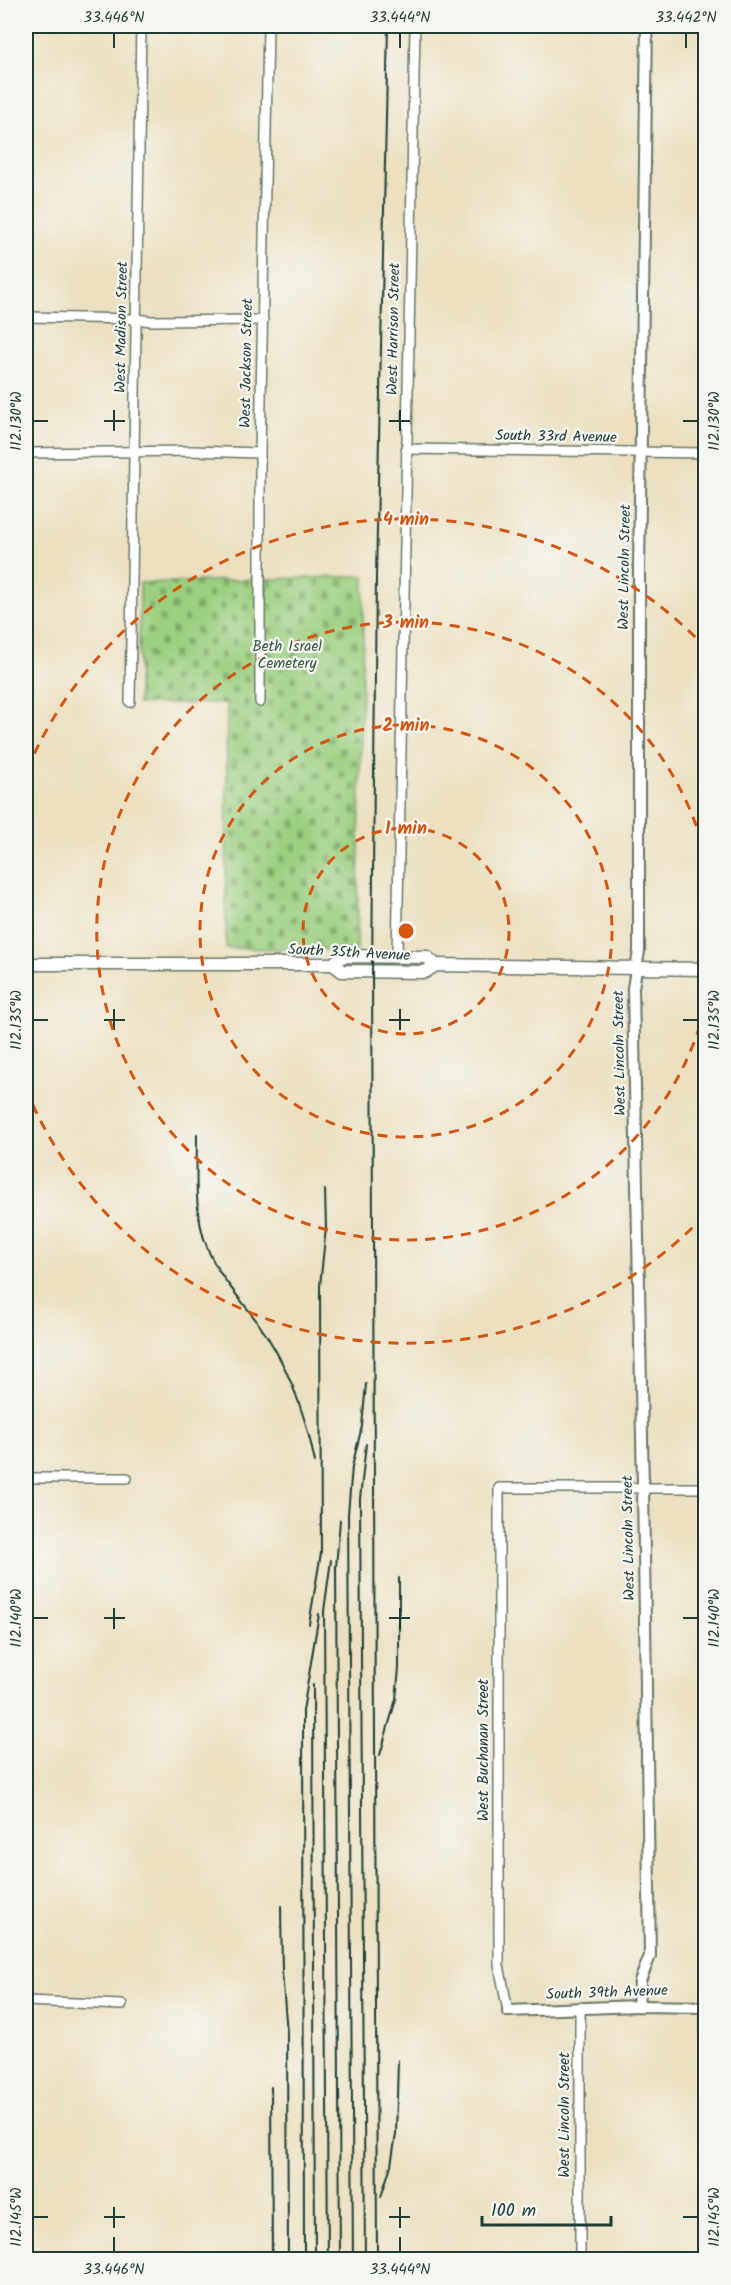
<svg xmlns="http://www.w3.org/2000/svg" width="731" height="2285" viewBox="0 0 731 2285" font-family="Kalam,sans-serif">
	<defs>
		<pattern id="cemetery-stones" width="16" height="16" patternUnits="userSpaceOnUse" patternTransform="scale(1.5)"><rect width="16" height="16" fill="#9bcf7f"/><path d="M2 7V4a2 2 0 0 1 4 0v3zM10 15v-3a2 2 0 0 1 4 0v3z" fill="#7ea969"/></pattern>
	</defs>
	<rect width="100%" height="100%" fill="#f6f6f2"/>
	<filter id="ink" filterUnits="userSpaceOnUse"><feTurbulence type="fractalNoise" baseFrequency=".0167" numOctaves="2"/><feDisplacementMap in="SourceGraphic" scale="12" xChannelSelector="R" yChannelSelector="G"/><feConvolveMatrix kernelMatrix="1 2 1 2 8 2 1 2 1" color-interpolation-filters="sRGB"/></filter>
	<filter id="wash" filterUnits="userSpaceOnUse"><feTurbulence type="fractalNoise" baseFrequency=".008" numOctaves="4" result="noise"/><feDisplacementMap in="SourceGraphic" scale="24" xChannelSelector="R" yChannelSelector="G"/><feGaussianBlur stdDeviation="1.35" result="paint"/><feColorMatrix in="noise" values="0 0 0 0 0 0 0 0 0 0 0 0 0 0 0 0 0 1.4 0 .05"/><feComposite in="paint" operator="in"/></filter>
	<g filter="url(#wash)">
		<rect width="100%" height="100%" fill="#ece0c1"/>
		<path fill="url(#cemetery-stones)" stroke="#5d865a" stroke-width="1.5" d="M364 576 357 950 226 948 227 703 138 704 140 583Z"/>
	</g>
	<g filter="url(#ink)">
		<g fill="none" stroke-linecap="round" stroke-linejoin="round">
			<defs>
				<g id="minor">
					<path d="M26 317 137 319 151 321 263 320"/>
					<path d="M406 449 706 453"/>
					<path d="M26 453 192 451 260 453"/>
					<path d="M130 702 141 26"/>
					<path d="M260 702V453L268 26"/>
					<path d="M397 957 415 26"/>
					<path d="M26 1478H127"/>
					<path d="M26 2001 122 2005"/>
					<path d="M580 2007V2260"/>
					<path d="M705 2007 706 2077"/>
					<path d="M508 2011 499 1965V1488H706"/>
				</g>
				<g id="tertiary">
					<path d="M638 2006 640 1981 650 1956 643 1487 633 988 639 951V568L647 26"/>
					<path d="M508 2011 638 2006 706 2007"/>
				</g>
				<g id="secondary">
					<path d="M26 964H333L342 971 425 972 436 965 706 969"/>
					<path d="M333 964 342 956 427 957 436 965"/>
				</g>
			</defs>
			<use href="#minor" stroke="#677665" stroke-width="12"/>
			<use href="#tertiary" stroke="#677665" stroke-width="14"/>
			<use href="#secondary" stroke="#677665" stroke-width="15"/>
			<use href="#minor" stroke="#fff" stroke-width="9"/>
			<use href="#tertiary" stroke="#fff" stroke-width="10"/>
			<use href="#secondary" stroke="#fff" stroke-width="12"/>
			<g stroke="#1f3d34" stroke-width="2">
				<path d="M197 1134C197 1171 193 1212 207 1247 218 1277 241 1298 258 1323 288 1364 305 1413 315 1462"/>
				<path d="M309 1624 321 1553 320 1286 326 1228 325 1190"/>
				<path d="M313 1685 315 2260"/>
				<path d="M380 1755 396 1699 399 1668V1578"/>
				<path d="M281 1906 282 1972 287 2033 288 2260"/>
				<path d="M271 2087 272 2260"/>
				<path d="M381 2197 391 2165 396 2134 398 2060"/>
				<path d="M304 2260 303 1711 319 1614"/>
				<path d="M328 2260 324 1611 331 1560"/>
				<path d="M340 2260 336 1567 340 1520"/>
				<path d="M353 2260 348 1514 352 1467 362 1426 366 1384"/>
				<path d="M365 2260 360 1499 366 1444"/>
				<path d="M377 2260 372 971 376 576 388 26"/>
			</g>
		</g>
	</g>
	<path fill="none" stroke="#1f3d34" stroke-width="2" d="M114 33V48M400 33V48M686 33V48M114 410V431M400 410V431M33 421H48M104 421H125M389 421H410M683 421H698M114 1009V1030M400 1009V1030M33 1020H48M104 1020H125M389 1020H410M683 1020H698M114 1608V1629M400 1608V1629M33 1618H48M104 1618H125M389 1618H410M683 1618H698M114 2207V2228M400 2207V2228M33 2217H48M104 2217H125M389 2217H410M683 2217H698M114 2237V2252M400 2237V2252"/>
	<g fill="none" stroke="#d45610" stroke-width="3" stroke-dasharray="10 8">
		<circle cx="406" cy="931" r="103"/>
		<circle cx="406" cy="931" r="206"/>
		<path d="M705 1008A309 309 0 1 1 705 854"/>
		<path d="M705 1215A412 412 0 0 1 27 1092M27 770A412 412 0 0 1 705 647"/>
	</g>
	<g text-anchor="middle" dominant-baseline="central" stroke-width="4.5" stroke-linejoin="round" paint-order="stroke">
		<g font-size="15" fill="#1f3d34" stroke="#f6f6f2">
			<text transform="translate(122 327) rotate(-89)">West Madison Street</text>
			<text transform="translate(394 329) rotate(-89)">West Harrison Street</text>
			<text transform="translate(247 363) rotate(-89)">West Jackson Street</text>
			<text transform="translate(556 437) rotate(1)">South 33rd Avenue</text>
			<text transform="translate(625 567) rotate(-89)">West Lincoln Street</text>
			<text transform="translate(349 953) rotate(3)">South 35th Avenue</text>
			<text transform="translate(620 1053) rotate(-91)">West Lincoln Street</text>
			<text transform="translate(629 1538) rotate(-91)">West Lincoln Street</text>
			<text transform="translate(484 1750) rotate(-90)">West Buchanan Street</text>
			<text transform="translate(607 1993) rotate(-2)">South 39th Avenue</text>
			<text transform="translate(565 2115) rotate(-90)">West Lincoln Street</text>
		</g>
		<g font-size="15" fill="#385a43" stroke="#f6f6f2">
			<text x="287" y="647">Beth Israel<tspan x="287" dy="17">Cemetery</tspan></text>
		</g>
	</g>
	<circle cx="406" cy="931" r="9" fill="#d45610" stroke="#f6f6f2" stroke-width="3"/>
	<g font-size="18" text-anchor="middle" font-weight="bold" fill="#d45610" stroke="#f6f6f2" stroke-width="4.5" stroke-linejoin="round" paint-order="stroke">
		<text x="406" y="525">4 min</text>
		<text x="406" y="628">3 min</text>
		<text x="406" y="731">2 min</text>
		<text x="406" y="834">1 min</text>
	</g>
	<rect width="731" height="2285" fill="none" stroke="#f6f6f2" stroke-width="66"/>
	<path d="M482 2216v9h129v-9" fill="none" stroke="#1f3d34" stroke-width="3"/>
	<text x="491" y="2216" font-size="18" fill="#1f3d34" stroke="#f6f6f2" stroke-width="4.5" paint-order="stroke">100 m</text>
	<rect x="33" y="33" width="665" height="2219" fill="none" stroke="#1f3d34" stroke-width="2"/>
	<g font-size="15" text-anchor="middle" fill="#1f3d34">
		<text x="114" y="22">33.446°N</text>
		<text x="400" y="22">33.444°N</text>
		<text x="686" y="22">33.442°N</text>
		<text transform="translate(714 421) rotate(-90)" y="5">112.130°W</text>
		<text transform="translate(16 421) rotate(-90)" y="5">112.130°W</text>
		<text transform="translate(16 1020) rotate(-90)" y="5">112.135°W</text>
		<text transform="translate(714 1020) rotate(-90)" y="5">112.135°W</text>
		<text transform="translate(714 1618) rotate(-90)" y="5">112.140°W</text>
		<text transform="translate(16 1618) rotate(-90)" y="5">112.140°W</text>
		<text transform="translate(16 2217) rotate(-90)" y="5">112.145°W</text>
		<text transform="translate(714 2217) rotate(-90)" y="5">112.145°W</text>
		<text x="114" y="2274">33.446°N</text>
		<text x="400" y="2274">33.444°N</text>
	</g>
</svg>
